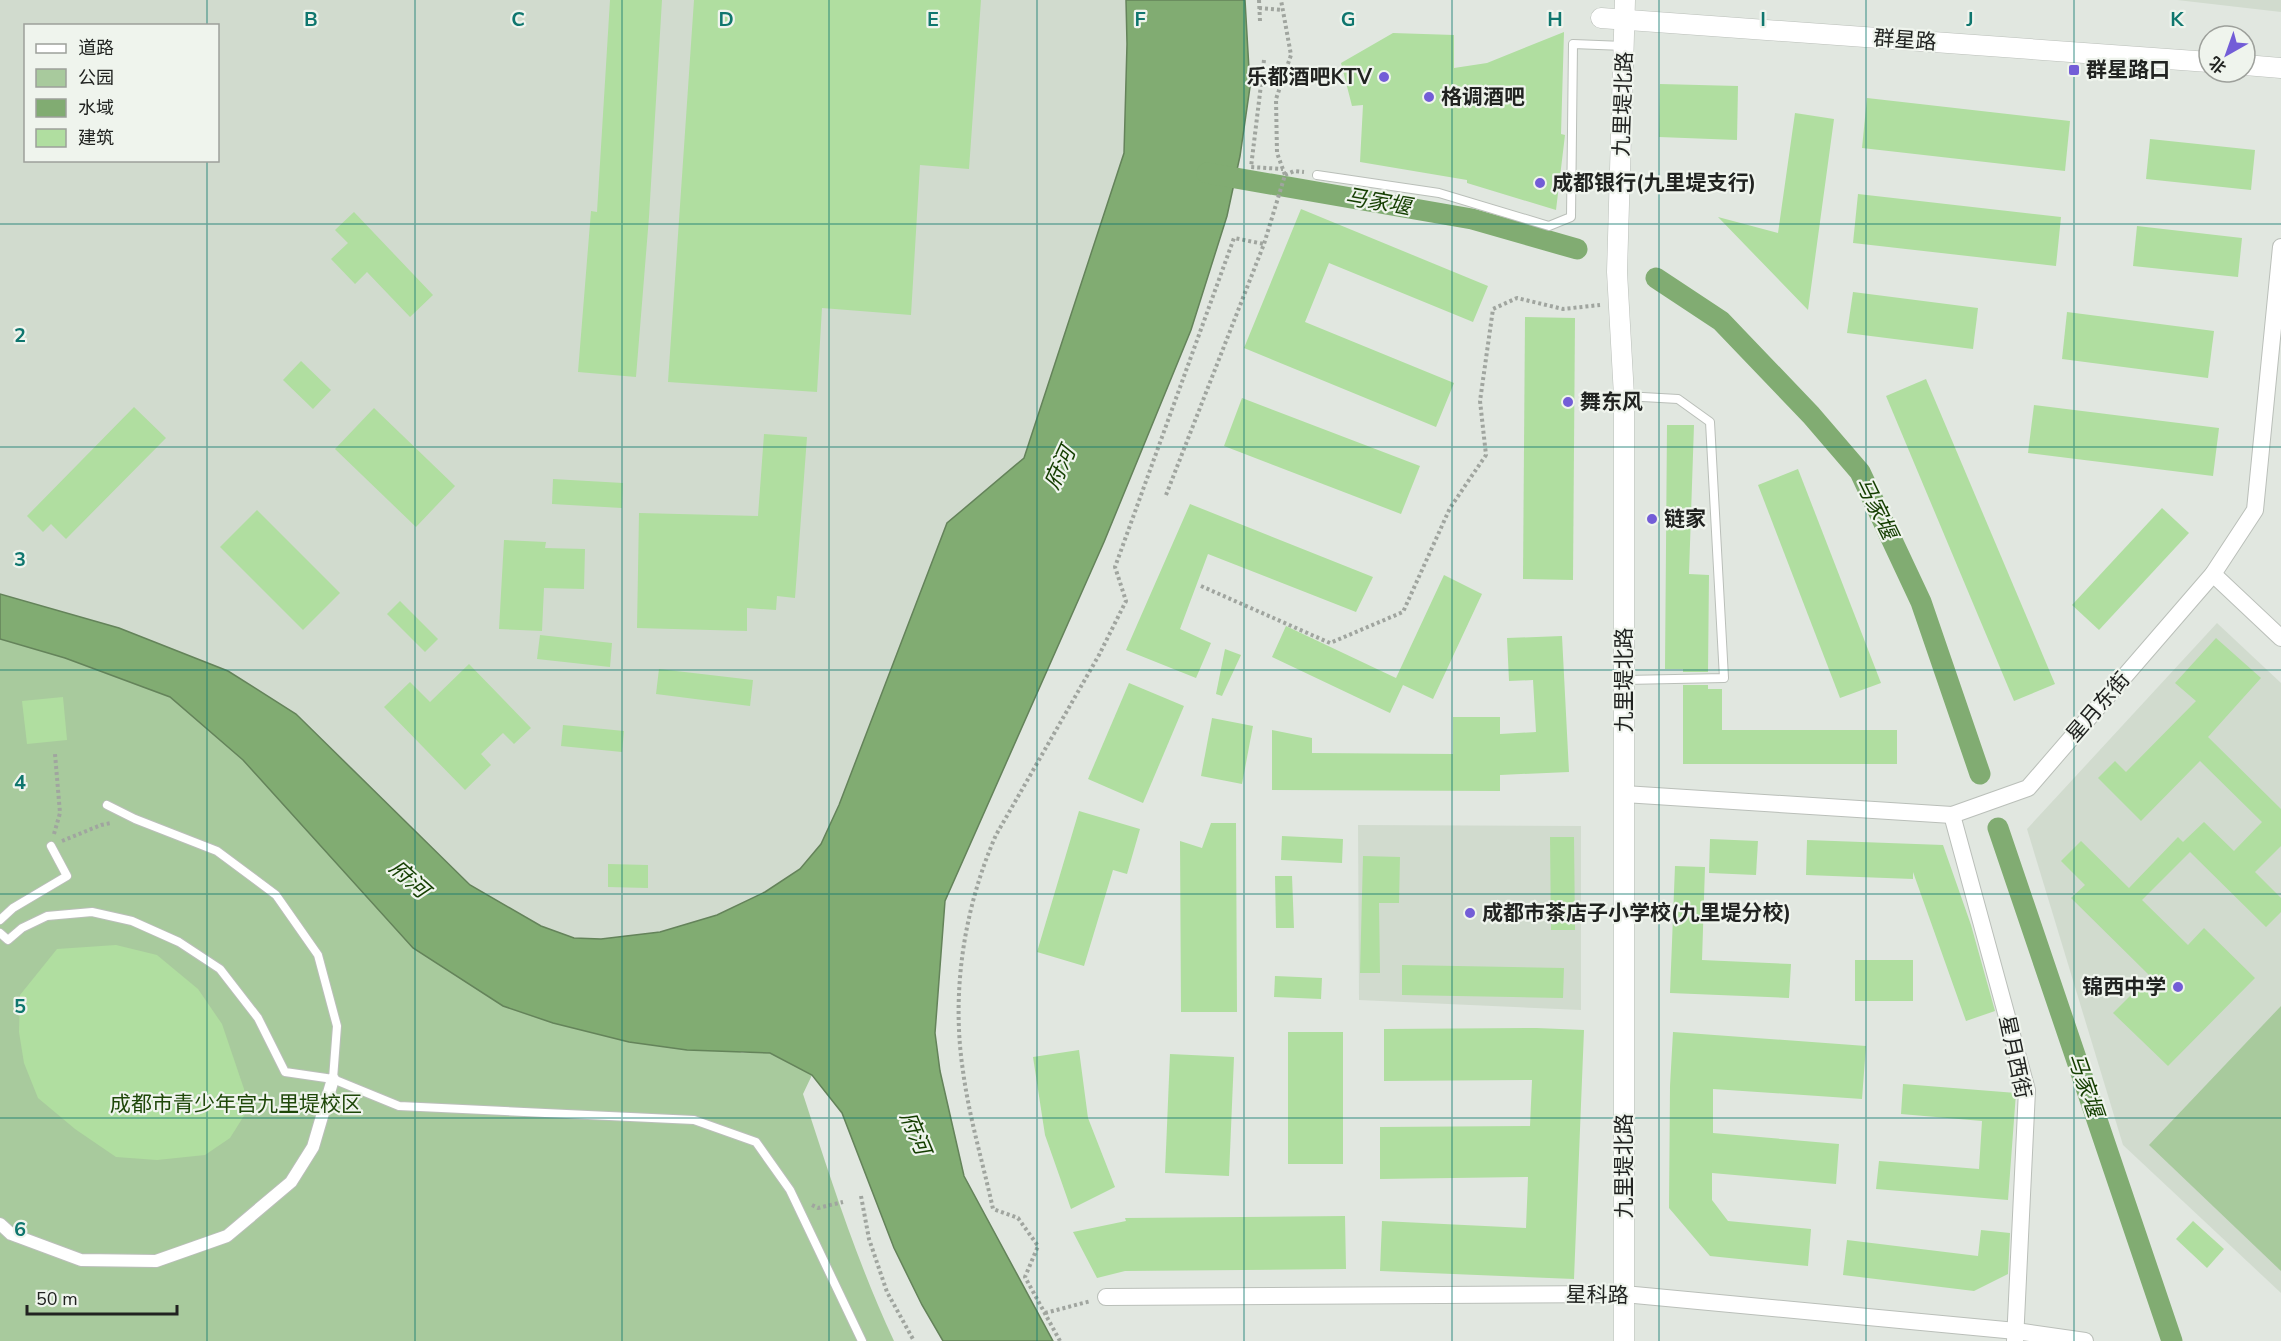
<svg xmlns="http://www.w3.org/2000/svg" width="2281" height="1341" viewBox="0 0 2281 1341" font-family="'Nunito Sans','Noto Sans SC',sans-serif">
	<rect width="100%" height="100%" fill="#e1e7e0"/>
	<g fill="#d1dbce" fill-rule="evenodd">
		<path d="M0 0H1126L1127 44 1124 153 1024 458 947 524 839 805 821 844 800 869 765 892 717 915 660 932 601 939 574 938 541 926 470 885 296 714 228 671 119 628 0 594ZM26 26H218V160H26Z"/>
		<path d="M2177 0H2281V12Z"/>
		<path d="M2217 623 2281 683V1293L2123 1145 2027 829Z"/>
		<path d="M1358 825 1581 826V1010L1359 1000Z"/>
	</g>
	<g fill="#a8ca9d">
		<path d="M0 639 65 658 170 697 243 760 329 855 742 1053H770L812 1075 803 1094C830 1177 857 1262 894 1341H0Z"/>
		<path d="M2281 1006V1271L2149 1145Z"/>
	</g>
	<path fill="#81ac72" stroke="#64835a" stroke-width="1.5" d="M1126 0H1245L1250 87 1240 156 1227 216 1191 330 1104 542 945 901 935 1033 940 1071 964 1176 1053 1341H943L922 1305 894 1248 842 1113 812 1075 770 1053 687 1050 629 1042 553 1023 503 1006 413 948 243 760 170 697 65 658 0 639V594L119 628 228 671 296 714 470 885 541 926 574 938 601 939 660 932 717 915 765 892 800 869 821 844 839 805 947 523 1024 458 1124 153 1127 44Z"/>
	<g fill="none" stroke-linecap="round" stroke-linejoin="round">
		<g stroke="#81ac72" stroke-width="21">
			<path d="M1207 173 1472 219 1577 249"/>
			<path d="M1656 278 1721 321 1811 415 1860 472 1921 602 1980 774"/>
			<path d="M1998 828 2172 1341"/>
		</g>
	</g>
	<g fill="#b0dea0">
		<path d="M610 0H662L649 217 636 377 578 372 591 211 597 212Z"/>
		<path d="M694 0H981L969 169 920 165 911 315 822 308 817 392 668 382Z"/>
		<path d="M1564 32 1561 134 1565 135 1556 210 1467 183V180L1360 162 1363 105 1352 106 1341 63 1393 33 1454 35V68L1487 63Z"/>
		<path d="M1660 84 1738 86 1737 140 1659 137Z"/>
		<path d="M1867 98 2070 121 2065 171 1862 148Z"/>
		<path d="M1795 113 1834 119 1808 310 1718 217 1778 233Z"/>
		<path d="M2150 139 2255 150 2251 190 2146 179Z"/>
		<path d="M1858 194 2061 217 2056 266 1853 243Z"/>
		<path d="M1301 209 1488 286 1473 322 1329 263 1305 322 1454 383 1436 427 1244 348Z"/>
		<path d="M354 212 433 295 410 317 367 272 355 284 331 259 348 243 335 230Z"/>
		<path d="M2137 226 2242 238 2238 277 2133 266Z"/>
		<path d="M1853 292 1978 308 1973 349 1847 333Z"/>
		<path d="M2067 312 2214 331 2208 378 2062 359Z"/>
		<path d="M1525 317 1575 318 1573 580 1523 579Z"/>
		<path d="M301 361 331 390 313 409 283 380Z"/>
		<path d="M1926 379 2055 684 2014 701 1886 396Z"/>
		<path d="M1242 398 1420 466 1401 514 1224 446Z"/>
		<path d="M2034 405 2219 428 2213 476 2028 453Z"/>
		<path d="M134 407 166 438 66 539 51 524 43 532 27 516Z"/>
		<path d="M374 408 455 486 416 527 335 449Z"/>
		<path d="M1667 425H1694L1689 574 1709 575 1708 672H1683V669H1665Z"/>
		<path d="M764 434 807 437 795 598 777 596 776 610 747 608V631L637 628 639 513 758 516Z"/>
		<path d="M1798 469 1881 683 1840 698 1758 485Z"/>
		<path d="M553 479 623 483 622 508 552 504Z"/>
		<path d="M1190 504 1373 577 1356 612 1208 554 1180 629 1211 643 1196 678 1126 650Z"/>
		<path d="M2162 508 2189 533 2099 630 2072 605Z"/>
		<path d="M257 510 340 593 303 630 220 547Z"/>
		<path d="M504 540 546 542 545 548 585 549 584 589 544 588 542 631 499 629Z"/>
		<path d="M1444 575 1482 594 1433 699 1403 685 1390 713 1272 657 1286 626 1396 678Z"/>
		<path d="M400 601 438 639 425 652 387 614Z"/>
		<path d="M540 635 612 643 610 667 537 659Z"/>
		<path d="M1562 636 1569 772 1500 775V791L1272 790V730L1312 738V753L1453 754V717H1500V734L1536 732 1533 680 1509 681 1507 638Z"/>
		<path d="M2216 638 2261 678 2208 737 2281 809V846L2255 872 2281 898V912L2266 927 2190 852 2142 900 2188 945 2204 928 2255 978 2168 1066 2113 1013 2150 976 2071 898 2085 885 2061 861 2081 841 2129 888 2178 837 2183 842 2204 822 2234 851 2262 822 2200 761 2141 821 2098 778 2115 761 2126 772 2196 701 2175 683Z"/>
		<path d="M1225 649 1241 655 1222 696 1216 694Z"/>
		<path d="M469 664 531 728 514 744 503 733 481 754 491 765 465 790 384 707 410 682 430 702Z"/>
		<path d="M659 669 753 680 750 706 656 694Z"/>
		<path d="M1129 683 1184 706 1143 803 1088 779Z"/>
		<path d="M1683 685H1708V689H1722V730H1897V764H1683Z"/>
		<path d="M63 697 67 740 27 744 22 701Z"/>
		<path d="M1212 718 1253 726 1242 784 1201 776Z"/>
		<path d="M563 725 624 731 622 752 561 746Z"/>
		<path d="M1079 811 1140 829 1127 874 1113 870 1084 966 1037 952Z"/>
		<path d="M1211 823H1236L1237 1012H1181L1180 841 1202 848Z"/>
		<path d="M1282 836 1343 839 1342 863 1281 860Z"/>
		<path d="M1550 837H1574L1575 930H1551Z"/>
		<path d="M1710 839 1758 841 1756 875 1709 873Z"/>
		<path d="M1807 840 1943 845 1971 925 1995 1011 1966 1021 1913 872V879L1806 875Z"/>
		<path d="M1363 856 1400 857 1399 903H1379L1380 973H1360Z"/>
		<path d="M608 864 648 865V888L608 887Z"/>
		<path d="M1675 866 1705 867 1702 960 1791 964 1789 998 1670 993Z"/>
		<path d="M1275 876H1292L1294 928H1276Z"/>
		<path d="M116 945 157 955 198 989 222 1024 244 1089 247 1111 230 1138 205 1155 157 1160 116 1157 75 1129 38 1098 24 1063 19 1032 20 995 57 949Z"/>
		<rect x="1855" y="960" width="58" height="41"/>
		<path d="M1402 965 1564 968 1563 998 1402 995Z"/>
		<path d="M1275 976 1322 978 1321 999 1274 997Z"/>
		<path d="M1537 1028 1584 1030 1574 1279 1380 1271 1382 1221 1526 1228 1528 1177 1380 1179V1127L1530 1126 1532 1080 1384 1081V1029Z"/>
		<rect x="1288" y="1032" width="55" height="132"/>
		<path d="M1673 1032 1866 1046 1862 1099 1713 1089V1133L1839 1144 1836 1184 1712 1173V1200L1728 1221 1811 1229 1808 1266 1710 1256 1669 1208 1670 1086Z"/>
		<path d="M1079 1050 1088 1118 1115 1187 1071 1209 1045 1135 1033 1057Z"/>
		<path d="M1170 1054 1234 1057 1229 1176 1165 1173Z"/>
		<path d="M1903 1084 2016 1093 2008 1200 1876 1189 1879 1161 1979 1169 1982 1121 1901 1114Z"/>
		<path d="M1345 1216 1346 1269 1125 1271 1097 1278 1073 1232 1126 1221 1125 1218Z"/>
		<path d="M2193 1221 2224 1249 2207 1268 2176 1239Z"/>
		<path d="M1981 1230 2010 1233 2008 1274 1974 1291 1843 1275 1847 1240 1978 1256Z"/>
	</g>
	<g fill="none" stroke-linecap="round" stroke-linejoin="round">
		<defs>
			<g id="service">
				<path d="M1317 175 1439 193 1549 226 1571 217 1573 44 1624 46"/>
				<path d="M1625 680 1724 678 1710 422 1678 399 1625 396"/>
				<path d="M107 805 135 819 217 851 276 895 318 955 337 1026 333 1079"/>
				<path d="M0 920 13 908 67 876 51 846"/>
				<path d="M0 933 8 940 22 928 47 916 92 912 132 921 179 942 220 969 258 1018 285 1072 333 1079 399 1106 694 1120 756 1142 790 1190 862 1341"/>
			</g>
			<path id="pedestrian" d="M0 1224 11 1234 81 1260 156 1261 227 1236 291 1182 313 1147 333 1079"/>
			<g id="minor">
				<path d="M2213 574 2281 638"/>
				<path d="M1624 794 1952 815 2028 788 2213 574 2255 510 2281 247"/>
				<path d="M1952 815 2027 1090 2015 1341"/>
				<path d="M1106 1297 1624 1294 2016 1331 2085 1341"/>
			</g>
			<g id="tertiary">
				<path d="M1601 18 2209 62"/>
				<path d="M2245 65 2281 68"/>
				<path d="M1624 1341V396L1617 272 1625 0"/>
			</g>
		</defs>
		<use href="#service" stroke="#babfb9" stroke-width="10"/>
		<use href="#pedestrian" stroke="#babfb9" stroke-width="14"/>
		<use href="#minor" stroke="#babfb9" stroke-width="18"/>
		<use href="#tertiary" stroke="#babfb9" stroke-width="21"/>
		<g stroke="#a0a59f" stroke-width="4" stroke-dasharray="3 3" stroke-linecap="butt">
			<path d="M1259 0 1260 21"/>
			<path d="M1259 8 1283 10"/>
			<path d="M1264 60 1251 167 1283 169"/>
			<path d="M1285 175 1294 171 1304 172"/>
			<path d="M1166 495 1264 244 1285 175 1277 153 1276 99 1291 55 1281 0"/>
			<path d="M1201 586 1330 643 1403 612 1450 508 1486 455 1480 401 1493 309 1517 298 1563 309 1600 305"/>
			<path d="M54 834 60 813 55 754"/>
			<path d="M62 841 101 825 111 823"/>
			<path d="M861 1196 869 1239 887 1292 914 1341"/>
			<path d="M812 1205 818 1208 843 1202"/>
			<path d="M1045 1313 1091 1301"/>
			<path d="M1060 1341 1025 1277 1038 1246 1018 1218 993 1209C983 1163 969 1117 963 1071 951 992 964 908 996 835L1099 655 1126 601 1115 567 1234 238 1264 244"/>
		</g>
		<use href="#service" stroke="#fff" stroke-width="8"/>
		<use href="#pedestrian" stroke="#fff" stroke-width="12"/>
		<use href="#minor" stroke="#fff" stroke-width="16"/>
		<use href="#tertiary" stroke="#fff" stroke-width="20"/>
	</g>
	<path fill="none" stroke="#0f766e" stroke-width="1.5" stroke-opacity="0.55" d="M207 0V26M415 0V1341M622 0V1341M829 0V1341M1037 0V1341M1244 0V1341M1452 0V1341M1659 0V1341M1866 0V1341M2074 0V1341M207 160V1341M0 224H2281M0 447H2281M0 670H2281M0 894H2281M0 1118H2281"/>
	<g fill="#735dd7" stroke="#eff4ed" stroke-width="2">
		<rect x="2068" y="64" width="12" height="12" rx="3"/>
		<circle cx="1384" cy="77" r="6"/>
		<circle cx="1429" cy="97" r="6"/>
		<circle cx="1540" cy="183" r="6"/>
		<circle cx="1568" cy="402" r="6"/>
		<circle cx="1652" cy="519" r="6"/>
		<circle cx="1470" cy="913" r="6"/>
		<circle cx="2178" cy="987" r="6"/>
	</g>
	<g text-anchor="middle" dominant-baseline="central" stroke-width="4.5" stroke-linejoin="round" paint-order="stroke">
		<g font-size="21" fill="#212321" stroke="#eff4ed">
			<text transform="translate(1905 40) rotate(4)">群星路</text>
			<text transform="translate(1623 104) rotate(-88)">九里堤北路</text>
			<text transform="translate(1624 680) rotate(-90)">九里堤北路</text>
			<text transform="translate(2098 707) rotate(-49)">星月东街</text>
			<text transform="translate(2015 1057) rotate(78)">星月西街</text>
			<text transform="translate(1624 1166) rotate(-90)">九里堤北路</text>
			<text transform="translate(1597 1295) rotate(1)">星科路</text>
		</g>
		<g font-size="21" font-weight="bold" fill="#212321" stroke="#eff4ed" text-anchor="start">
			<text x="2086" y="70">群星路口</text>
			<text x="1372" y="77" text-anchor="end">乐都酒吧KTV</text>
			<text x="1441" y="97">格调酒吧</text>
			<text x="1552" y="183">成都银行(九里堤支行)</text>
			<text x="1580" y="402">舞东风</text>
			<text x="1664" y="519">链家</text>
			<text x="1482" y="913">成都市茶店子小学校(九里堤分校)</text>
			<text x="2166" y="987" text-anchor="end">锦西中学</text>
		</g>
		<g font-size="21" fill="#1e4709" stroke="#eff4ed">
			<text x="236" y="1104">成都市青少年宫九里堤校区</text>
		</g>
		<g font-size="22" font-style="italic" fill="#143e00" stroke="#eff4ed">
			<text transform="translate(1378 202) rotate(10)">马家堰</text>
			<text transform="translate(1060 468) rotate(-65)">府河</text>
			<text transform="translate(1876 508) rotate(64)">马家堰</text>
			<text transform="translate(409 879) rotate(42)">府河</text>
			<text transform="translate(2085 1085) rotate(71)">马家堰</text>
			<text transform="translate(915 1133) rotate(67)">府河</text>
		</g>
	</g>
	<g font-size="20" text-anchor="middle" font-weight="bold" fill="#0f766e" stroke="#eff4ed" stroke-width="4.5" stroke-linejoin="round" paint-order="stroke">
		<text x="311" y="26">B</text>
		<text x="518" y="26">C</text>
		<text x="726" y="26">D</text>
		<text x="933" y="26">E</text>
		<text x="1140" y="26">F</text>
		<text x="1348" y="26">G</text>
		<text x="1555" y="26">H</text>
		<text x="1763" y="26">I</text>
		<text x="1970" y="26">J</text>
		<text x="2177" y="26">K</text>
		<text x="20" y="342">2</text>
		<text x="20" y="566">3</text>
		<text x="20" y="789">4</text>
		<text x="20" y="1013">5</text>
		<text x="20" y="1236">6</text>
	</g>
	<rect x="24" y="24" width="195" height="138" fill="#eff4ed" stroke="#9da09b" stroke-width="1.5"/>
	<rect x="36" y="44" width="30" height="9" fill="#ffffff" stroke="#9da09b" stroke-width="1.5"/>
	<text x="78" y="54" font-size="18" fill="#212321">道路</text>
	<rect x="36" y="69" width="30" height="18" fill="#a8ca9d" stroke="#9da09b" stroke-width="1.5"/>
	<text x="78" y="84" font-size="18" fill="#212321">公园</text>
	<rect x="36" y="99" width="30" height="18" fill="#81ac72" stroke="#9da09b" stroke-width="1.5"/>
	<text x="78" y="114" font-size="18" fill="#212321">水域</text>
	<rect x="36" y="129" width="30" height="18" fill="#b0dea0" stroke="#9da09b" stroke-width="1.5"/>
	<text x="78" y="144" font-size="18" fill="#212321">建筑</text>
	<g transform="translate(2227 54) rotate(220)"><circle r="28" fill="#eff4ed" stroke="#9da09b" stroke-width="1.5"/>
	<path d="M0-4.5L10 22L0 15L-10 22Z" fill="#735dd7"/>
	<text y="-9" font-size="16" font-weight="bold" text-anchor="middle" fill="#212321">北</text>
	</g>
	<path d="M27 1305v9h150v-9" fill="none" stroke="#212321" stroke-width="3"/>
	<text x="36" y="1305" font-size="18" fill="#212321" stroke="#eff4ed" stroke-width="4.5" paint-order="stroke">50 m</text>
</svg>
